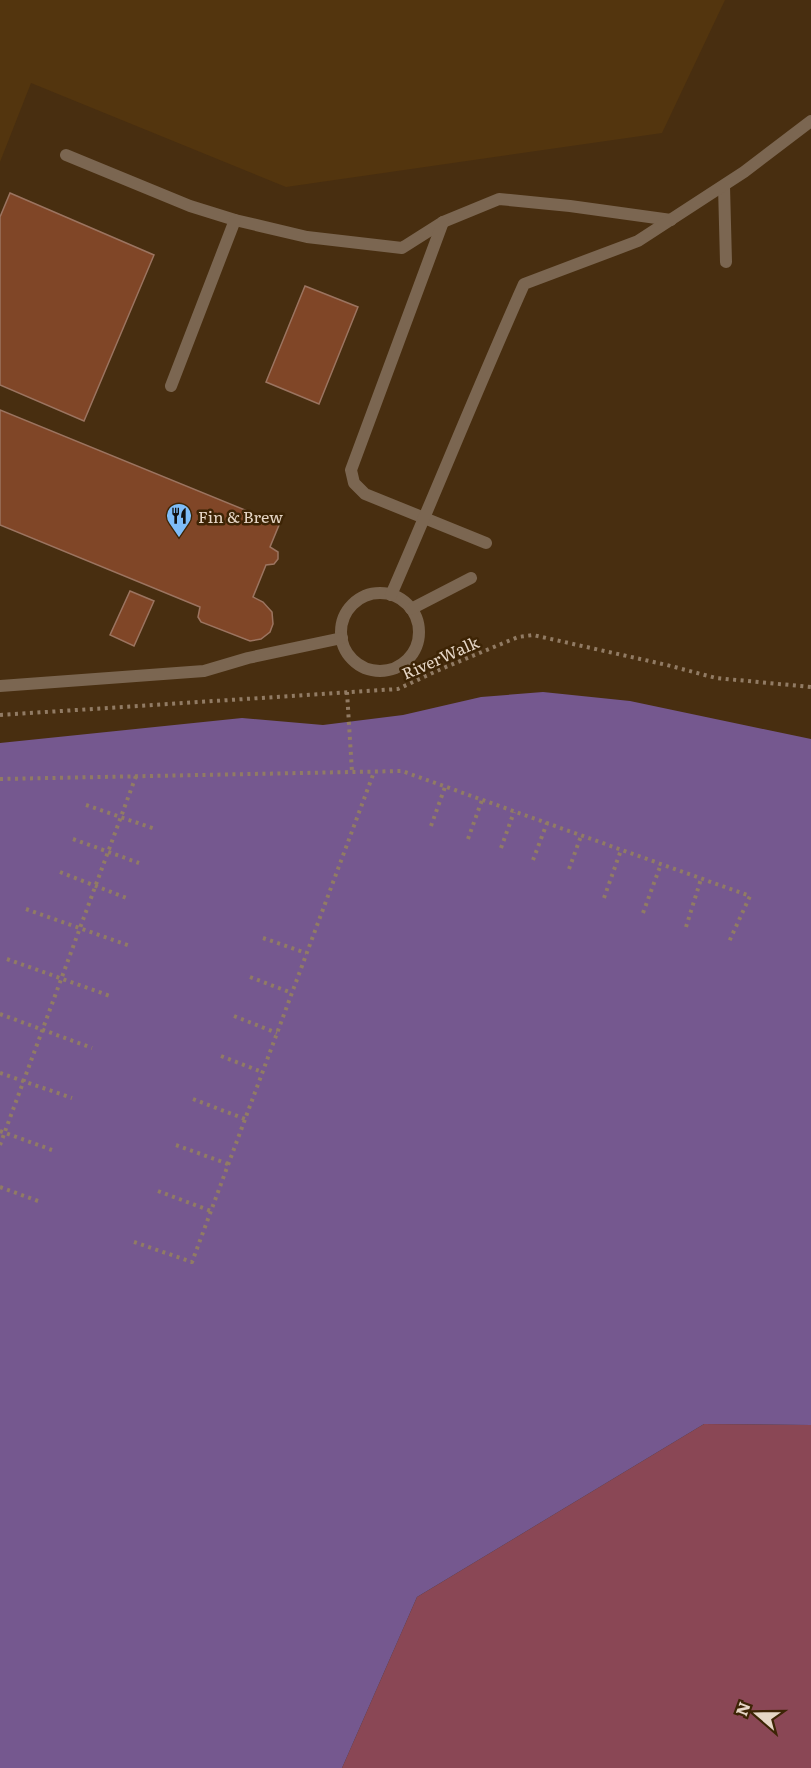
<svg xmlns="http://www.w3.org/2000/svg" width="811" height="1768" viewBox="0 0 811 1768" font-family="Literata,serif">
	<rect width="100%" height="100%" fill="#482e10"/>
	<path fill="#53350e" d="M0 0H725L662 133 286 187 31 83 0 162Z"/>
	<path fill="#8a4755" d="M704 1424 811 1425V1768H342L417 1597Z"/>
	<path fill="#75588f" d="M543 692 630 701 811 739V1425L704 1424 417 1597 342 1768H0V743L242 718 323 725 403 715 481 697Z"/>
	<g fill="#804627" stroke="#9b7460" stroke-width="1.5">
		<path d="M10 193 154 255 84 421 0 385V217Z"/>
		<path d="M305 286 358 307 319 404 266 382Z"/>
		<path d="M0 410 267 519 279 525 270 547 278 552V559L274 564 266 565 253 597 263 602 272 612 273 624 270 632 261 639 250 641 201 622 198 617 200 607 0 525Z"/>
		<path d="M130 591 154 601 134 646 110 635Z"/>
	</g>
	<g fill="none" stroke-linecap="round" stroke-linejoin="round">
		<g stroke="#917b64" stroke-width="4" stroke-dasharray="3 4.5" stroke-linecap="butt">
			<path d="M347 692 352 772"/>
			<path d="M0 715 398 689 441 669 518 637 533 635 667 665 716 678 811 687"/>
			<path d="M0 779 402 771 750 896 728 944"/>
			<path d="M86 805 155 829"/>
			<path d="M431 826 445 787"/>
			<path d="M73 839 139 863"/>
			<path d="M468 839 482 800"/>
			<path d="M501 848 514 812"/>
			<path d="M533 860 547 823"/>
			<path d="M569 869 581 836"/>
			<path d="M60 872 129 899"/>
			<path d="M604 898 621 850"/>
			<path d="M26 909 130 946"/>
			<path d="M643 913 661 864"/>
			<path d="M686 927 701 879"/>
			<path d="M263 938 306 953"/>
			<path d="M7 959 110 996"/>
			<path d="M250 977 292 993"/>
			<path d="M0 1014 92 1048"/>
			<path d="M234 1016 277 1033"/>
			<path d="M221 1056 262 1072"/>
			<path d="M0 1073 72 1098"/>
			<path d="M193 1099 245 1119"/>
			<path d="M0 1131 52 1150"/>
			<path d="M0 1145 136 776"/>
			<path d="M176 1145 228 1164"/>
			<path d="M0 1187 38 1201"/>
			<path d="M158 1191 211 1211"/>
			<path d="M134 1242 192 1262 374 772"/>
		</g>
		<g stroke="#7b6651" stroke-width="12">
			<path d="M66 155 190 206 235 220 307 237 402 248 443 222 499 199 570 206 671 220"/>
			<path d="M724 186 726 262"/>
			<path d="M443 222 351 470 354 483 365 494 486 543"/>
			<path d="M171 386 235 220"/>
			<circle cx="380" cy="632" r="39"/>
			<path d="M391 595C436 492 478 387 524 284L638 241 744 172 811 121"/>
			<path d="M411 609 471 578"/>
			<path d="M0 686 204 671 248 658 342 638"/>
		</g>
	</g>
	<defs>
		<symbol id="restaurant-pin" viewBox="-11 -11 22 30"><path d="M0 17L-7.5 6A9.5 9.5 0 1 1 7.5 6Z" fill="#7ebdf9" stroke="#3d2405"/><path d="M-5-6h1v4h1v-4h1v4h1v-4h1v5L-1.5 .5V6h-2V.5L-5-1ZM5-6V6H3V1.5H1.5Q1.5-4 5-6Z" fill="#111"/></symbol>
	</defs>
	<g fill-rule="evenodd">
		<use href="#restaurant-pin" x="164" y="501" width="30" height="40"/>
	</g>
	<g text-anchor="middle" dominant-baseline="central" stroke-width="5" stroke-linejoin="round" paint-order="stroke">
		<g font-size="16" fill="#e6d6c6" stroke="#3d2405" text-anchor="start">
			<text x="198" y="516">Fin &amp; Brew</text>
		</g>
		<g font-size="16" fill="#e6d6c6" stroke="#3d2405">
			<text transform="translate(440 657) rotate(-24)">RiverWalk</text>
		</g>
	</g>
	<g transform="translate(757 1714) rotate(290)" stroke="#3d2405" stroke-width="4.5" paint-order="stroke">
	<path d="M0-4.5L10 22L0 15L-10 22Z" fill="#e6d6c6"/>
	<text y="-9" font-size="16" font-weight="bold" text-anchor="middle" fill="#e6d6c6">N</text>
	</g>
</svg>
